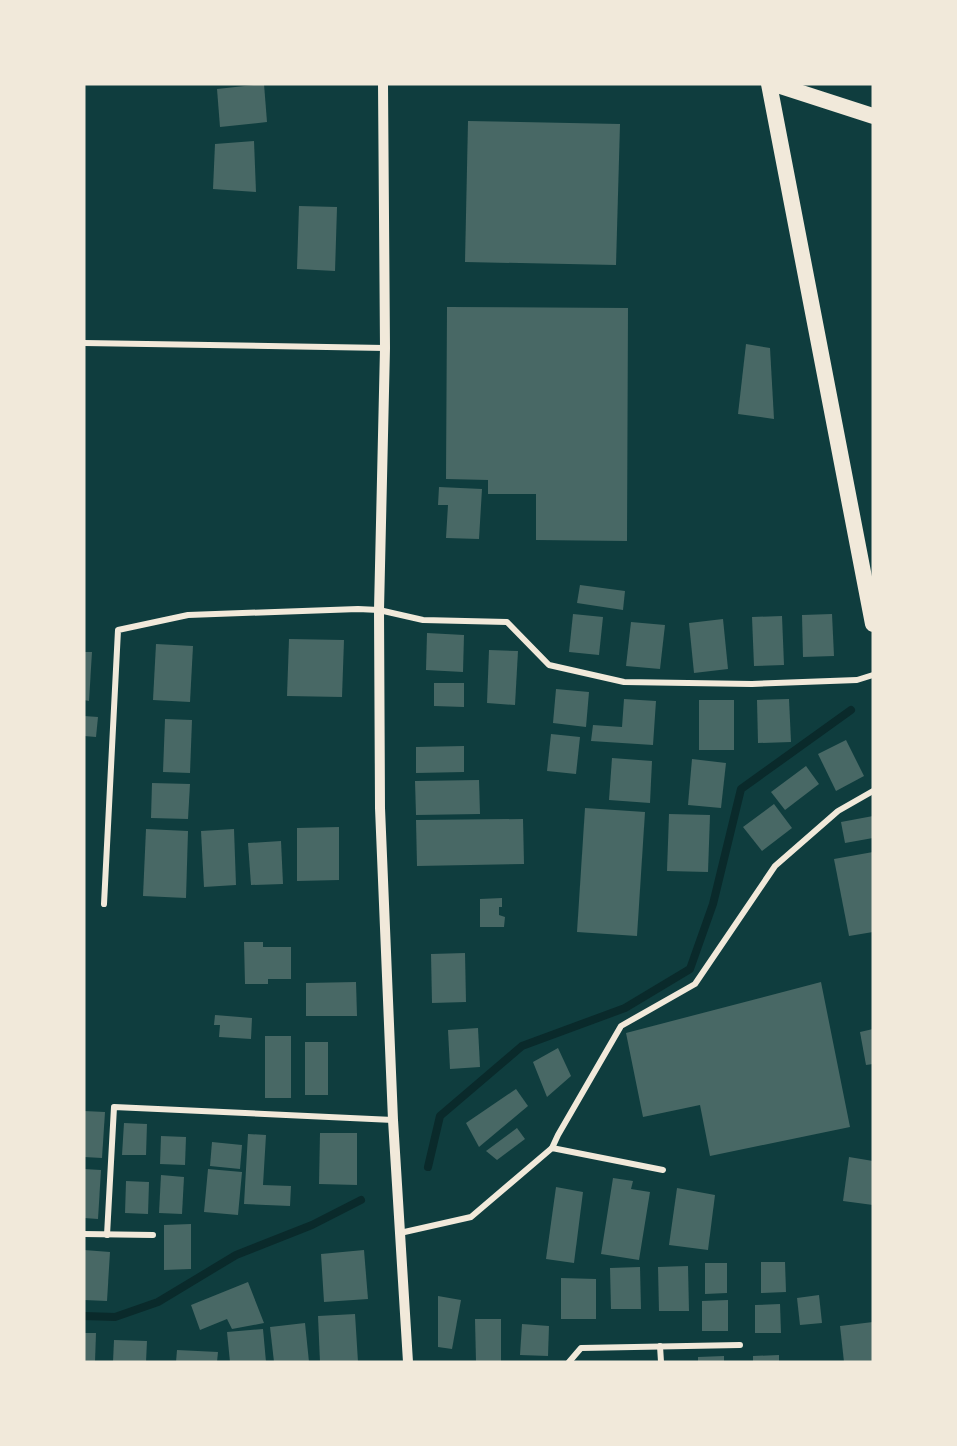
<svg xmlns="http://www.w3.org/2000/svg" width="957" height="1446" viewBox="0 0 957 1446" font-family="'Source Sans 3',sans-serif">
	<rect width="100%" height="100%" fill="#0f3d3e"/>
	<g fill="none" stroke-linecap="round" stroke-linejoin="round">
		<g stroke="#0a2a2b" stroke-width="8">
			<path d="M428 1167 440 1116 522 1046 625 1008 690 969 713 904 741 789 851 710"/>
			<path d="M84 1316 115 1317 158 1302 236 1255 312 1225 361 1200"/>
		</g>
	</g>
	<g fill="#486865">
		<path d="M264 84 267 122 220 127 217 89Z"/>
		<path d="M468 121 620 124 616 265 465 262Z"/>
		<path d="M254 141 256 192 213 189 215 144Z"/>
		<path d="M299 206 337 207 335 271 297 269Z"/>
		<path d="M447 307 628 308 627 541 536 540V494H488V480L446 479Z"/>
		<path d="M746 344 770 348 774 419 738 414Z"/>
		<path d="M439 487 482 489 479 539 446 538 448 505H438Z"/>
		<path d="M580 585 625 591 623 610 577 603Z"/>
		<path d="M573 614 603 617 599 655 569 652Z"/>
		<path d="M832 614 834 656 803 657 802 615Z"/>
		<path d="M782 616 784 665 754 666 752 617Z"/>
		<path d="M723 619 728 669 694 673 689 623Z"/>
		<path d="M631 622 665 625 660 669 626 666Z"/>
		<path d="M427 633 464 635 463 672 426 670Z"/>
		<path d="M289 639 344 640 342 697 287 696Z"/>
		<path d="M156 644 193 646 190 702 153 700Z"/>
		<path d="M489 650 518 651 515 705 487 703Z"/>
		<path d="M84 652H92L89 701 84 700Z"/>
		<path d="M434 683H464V707L434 706Z"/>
		<path d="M556 689 589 692 586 727 553 723Z"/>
		<path d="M624 699 656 701 653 745 591 741 593 725 622 727Z"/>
		<path d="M789 699 791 742 758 743 757 700Z"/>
		<rect x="699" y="700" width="35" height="50"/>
		<path d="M84 716 98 717 96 737 84 736Z"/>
		<path d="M165 719 192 720 190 773 163 772Z"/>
		<path d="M551 734 580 737 576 774 547 771Z"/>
		<path d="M846 740 864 776 836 791 818 754Z"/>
		<path d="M464 746V772L416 773V747Z"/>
		<path d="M612 758 652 761 650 803 609 800Z"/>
		<path d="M692 759 726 763 721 808 688 805Z"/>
		<path d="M806 766 819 784 785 810 771 792Z"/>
		<path d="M479 780 480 814 416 815 415 781Z"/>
		<path d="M152 783 190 784 188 819 151 818Z"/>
		<path d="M774 804 792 828 762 851 743 827Z"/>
		<path d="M585 808 645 812 637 936 577 932Z"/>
		<path d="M669 814 710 815 708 872 667 871Z"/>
		<path d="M873 816V838L845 843 841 822Z"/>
		<path d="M523 819 524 864 417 866 416 820Z"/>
		<path d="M339 827V880L297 881V828Z"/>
		<path d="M146 829 188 831 186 898 143 896Z"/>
		<path d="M234 829 236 885 204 887 201 831Z"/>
		<path d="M281 841 283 884 251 885 248 843Z"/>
		<path d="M873 852V932L849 936 834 859Z"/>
		<path d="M502 898V907H499V915L505 917 504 927H480V899Z"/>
		<path d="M244 942H263V947H291V979H268V984H245Z"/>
		<path d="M465 953 466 1002 432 1003 431 954Z"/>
		<path d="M356 982 357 1016H306V983Z"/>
		<path d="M821 982 850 1127 710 1156 700 1105 643 1117 626 1033Z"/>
		<path d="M215 1015 252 1018 251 1039 219 1037 220 1025H214Z"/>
		<path d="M478 1028 480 1067 450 1069 448 1030Z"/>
		<path d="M873 1029V1064L866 1065 860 1032Z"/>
		<rect x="265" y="1036" width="26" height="62"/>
		<rect x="305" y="1042" width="23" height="53"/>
		<path d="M558 1048 571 1076 547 1097 533 1062Z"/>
		<path d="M516 1089 528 1106 479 1147 466 1123Z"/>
		<path d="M84 1111 105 1112 102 1158 84 1157Z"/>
		<path d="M124 1123 147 1124 146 1155H122Z"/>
		<path d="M517 1128 525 1139 497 1160 486 1151Z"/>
		<path d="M320 1133H357V1185L319 1184Z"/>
		<path d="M248 1134 266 1135 263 1185 291 1186 290 1206 244 1204Z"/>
		<path d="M161 1136 186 1137 185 1165 160 1164Z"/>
		<path d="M212 1142 242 1145 240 1169 210 1166Z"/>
		<path d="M849 1157 873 1161V1205L843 1201Z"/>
		<path d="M84 1169 101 1170 98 1219 84 1218Z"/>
		<path d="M208 1169 242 1172 238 1215 204 1212Z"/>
		<path d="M161 1175 184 1177 182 1214 159 1213Z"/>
		<path d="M613 1178 633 1181 631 1189 650 1192 639 1260 601 1254Z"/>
		<path d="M126 1181 149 1182 148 1214 125 1213Z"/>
		<path d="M556 1187 583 1192 574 1263 546 1259Z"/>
		<path d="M677 1188 715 1195 708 1250 669 1245Z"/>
		<path d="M191 1224V1269L164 1270V1225Z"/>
		<path d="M84 1250 110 1252 107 1301 84 1300Z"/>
		<path d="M364 1250 368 1299 324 1302 321 1254Z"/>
		<path d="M761 1262H785L786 1292 761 1293Z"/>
		<path d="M705 1263H727V1293L705 1294Z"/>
		<path d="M688 1266 689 1311H659L658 1267Z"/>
		<path d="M640 1267 641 1309H611L610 1268Z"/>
		<path d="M561 1278 596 1279V1319H561Z"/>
		<path d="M248 1282 264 1323 232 1329 227 1319 200 1330 191 1305Z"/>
		<path d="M819 1295 822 1323 800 1325 797 1298Z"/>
		<path d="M438 1296 461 1300 452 1349 438 1347Z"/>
		<path d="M728 1300V1331H702V1301Z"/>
		<path d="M780 1304 781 1333H755V1305Z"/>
		<path d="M355 1314 358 1362H320L318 1316Z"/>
		<path d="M475 1319H501V1362H476Z"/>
		<path d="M873 1322V1362H844L840 1326Z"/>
		<path d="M305 1323 309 1362H274L270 1327Z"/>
		<path d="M522 1324 549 1326 548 1356 520 1355Z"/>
		<path d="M263 1329 266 1362H230L227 1332Z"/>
		<path d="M84 1333H96L95 1362H84Z"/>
		<path d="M114 1340 147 1341 146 1362H113Z"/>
		<path d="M177 1350 218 1352 217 1362H176Z"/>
		<path d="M779 1355V1362H753V1356Z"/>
		<path d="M724 1356V1362H698V1357Z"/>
	</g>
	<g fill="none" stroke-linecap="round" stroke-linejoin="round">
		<g stroke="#f1e9da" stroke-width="6">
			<path d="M84 343 385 348"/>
			<path d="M104 904 118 630 188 615 358 609 379 610 423 620 507 622 549 665 624 682 752 684 857 680 873 675"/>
			<path d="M552 1148 558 1135 621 1026 695 984 775 866 838 811 873 791"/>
			<path d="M400 1233 471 1217 552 1148 663 1170"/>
			<path d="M84 1234 153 1235"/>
			<path d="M107 1235 114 1107 393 1120"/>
			<path d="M660 1346 661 1362"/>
			<path d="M569 1362 581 1348 740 1345"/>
		</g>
		<path stroke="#f1e9da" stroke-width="10" d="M383 84 385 348 379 610 380 808 393 1120 408 1362"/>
		<g stroke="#f1e9da" stroke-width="16">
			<path d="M769 84 873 624"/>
			<path d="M774 84 873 116"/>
		</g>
	</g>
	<rect width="957" height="1446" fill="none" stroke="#f1e9da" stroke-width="171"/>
</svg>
